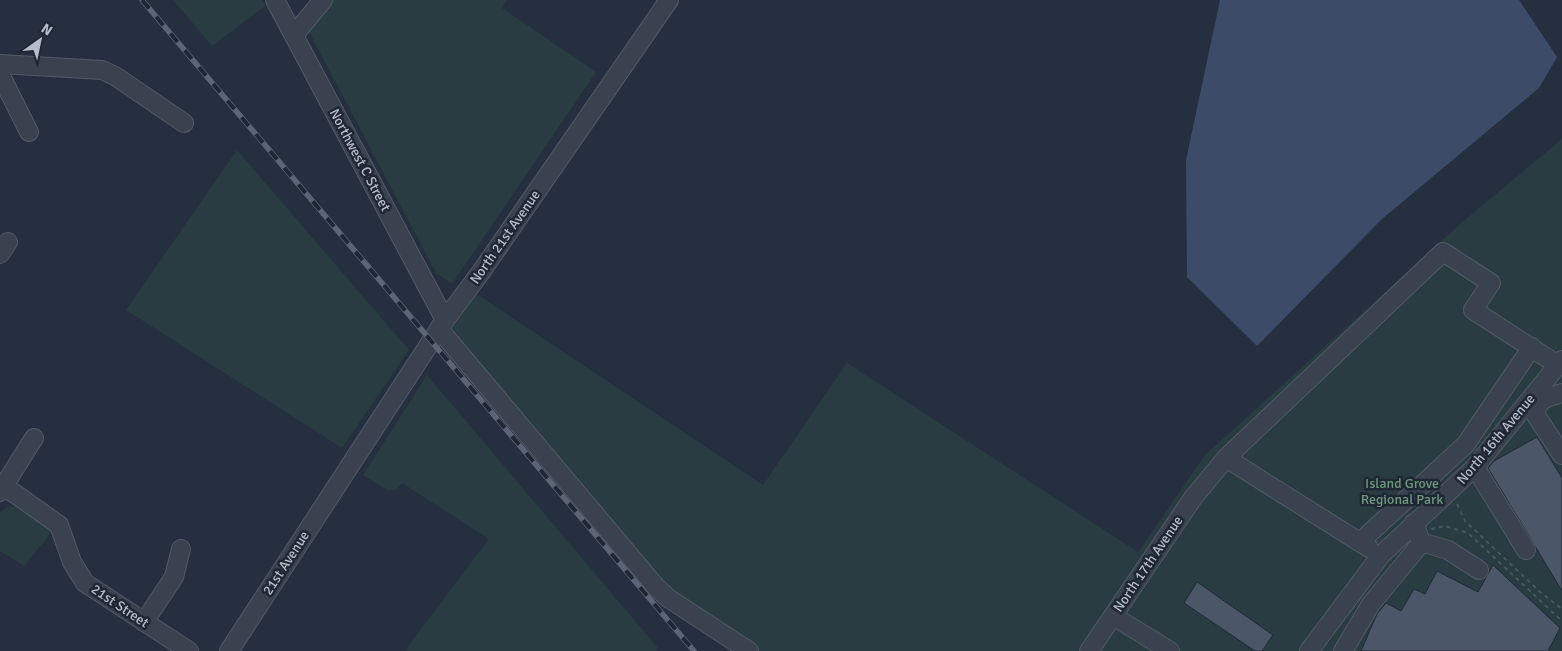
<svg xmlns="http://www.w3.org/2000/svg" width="1562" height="651" viewBox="0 0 1562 651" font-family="Signika,sans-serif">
	<rect width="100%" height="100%" fill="#262f40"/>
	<g fill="#283c41">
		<path d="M173 0H262L265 6 212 46Z"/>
		<path d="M329 0H507L502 8 596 72 452 284 436 273 308 30Z"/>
		<path d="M1562 139V651H756L671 591 447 331 475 293 763 485 847 363 1138 552 1205 455 1459 225Z"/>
		<path d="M237 150 409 350 342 448 126 310Z"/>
		<path d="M427 375 658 648 656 651H408L406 649 489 539 402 483 396 490 389 491 363 475Z"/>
		<path d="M17 506 52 532 24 566 0 551V513L7 507Z"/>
	</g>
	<path fill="#3c4c68" d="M1220 0H1519L1557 57 1539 88 1382 219 1257 346 1187 277 1186 160Z"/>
	<g fill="#4c5669" stroke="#212937">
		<path d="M1537 437 1562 478V591L1488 468 1494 461Z"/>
		<path d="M1493 565 1560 628 1548 651H1361L1377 614 1386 603 1401 611 1414 589 1425 594 1437 571 1478 592Z"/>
		<path d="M1197 582 1273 635 1262 651H1255L1184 603Z"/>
	</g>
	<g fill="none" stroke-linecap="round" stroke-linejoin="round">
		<defs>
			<g id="minor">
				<path d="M275 0 445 320"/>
				<path d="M294 35 323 0"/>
				<path d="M0 64 102 70 115 76 184 123"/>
				<path d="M0 74 29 132"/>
				<path d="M0 254 8 242"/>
				<path d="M439 329 657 588 668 598 749 651"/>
				<path d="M1562 393C1549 397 1538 398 1535 414L1562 455"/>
				<path d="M1226 458 1369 548"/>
				<path d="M1475 467 1526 550"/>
				<path d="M4 486 59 525 72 562 85 583 189 651"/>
				<path d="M0 492 34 438"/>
				<path d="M1360 542 1466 444 1532 347"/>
				<path d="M1421 542 1448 550 1479 570"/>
				<path d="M1113 616 1170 651"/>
				<path d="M144 622 174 577 181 549"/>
				<path d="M229 651 445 320 481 272 669 0"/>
				<path d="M1089 651 1193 498 1226 458 1443 252 1491 283 1473 310 1558 365"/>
				<path d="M1309 651 1381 555 1475 467 1562 360"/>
				<path d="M1343 651 1371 604 1418 547 1421 542 1414 523"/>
			</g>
		</defs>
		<use href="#minor" stroke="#525a67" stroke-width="20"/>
		<g stroke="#46595e" stroke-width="2" stroke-dasharray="4 4" stroke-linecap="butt">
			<path d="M1457 504 1465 521 1539 591 1562 609"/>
			<path d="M1431 529 1445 526 1468 533 1562 621"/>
		</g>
		<use href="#minor" stroke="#3a4250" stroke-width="18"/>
		<defs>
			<path id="rail" d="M142 0 694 651"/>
		</defs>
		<use href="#rail" stroke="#5c6576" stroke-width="5.5"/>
		<use href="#rail" stroke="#1f2735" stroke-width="4" stroke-dasharray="11" stroke-linecap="butt"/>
	</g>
	<g text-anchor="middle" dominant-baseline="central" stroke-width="5" stroke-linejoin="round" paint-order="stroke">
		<g font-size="14" fill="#b6bdca" stroke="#1f2735">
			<text transform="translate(360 160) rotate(62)">Northwest C Street</text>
			<text transform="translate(505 237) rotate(-55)">North 21st Avenue</text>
			<text transform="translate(1496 439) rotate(-50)">North 16th Avenue</text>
			<text transform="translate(286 563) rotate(-57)">21st Avenue</text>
			<text transform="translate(1148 564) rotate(-56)">North 17th Avenue</text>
			<text transform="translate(120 606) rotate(34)">21st Street</text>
		</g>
		<g font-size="14" fill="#6e9a7b" stroke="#1f2735">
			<text x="1402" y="483">Island Grove<tspan x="1402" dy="16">Regional Park</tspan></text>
		</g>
	</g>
	<g transform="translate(40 40) rotate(33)" stroke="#1f2735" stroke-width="4" paint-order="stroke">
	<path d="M0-4L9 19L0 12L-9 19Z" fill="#b6bdca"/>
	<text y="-8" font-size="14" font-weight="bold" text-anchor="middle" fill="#b6bdca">N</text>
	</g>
</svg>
